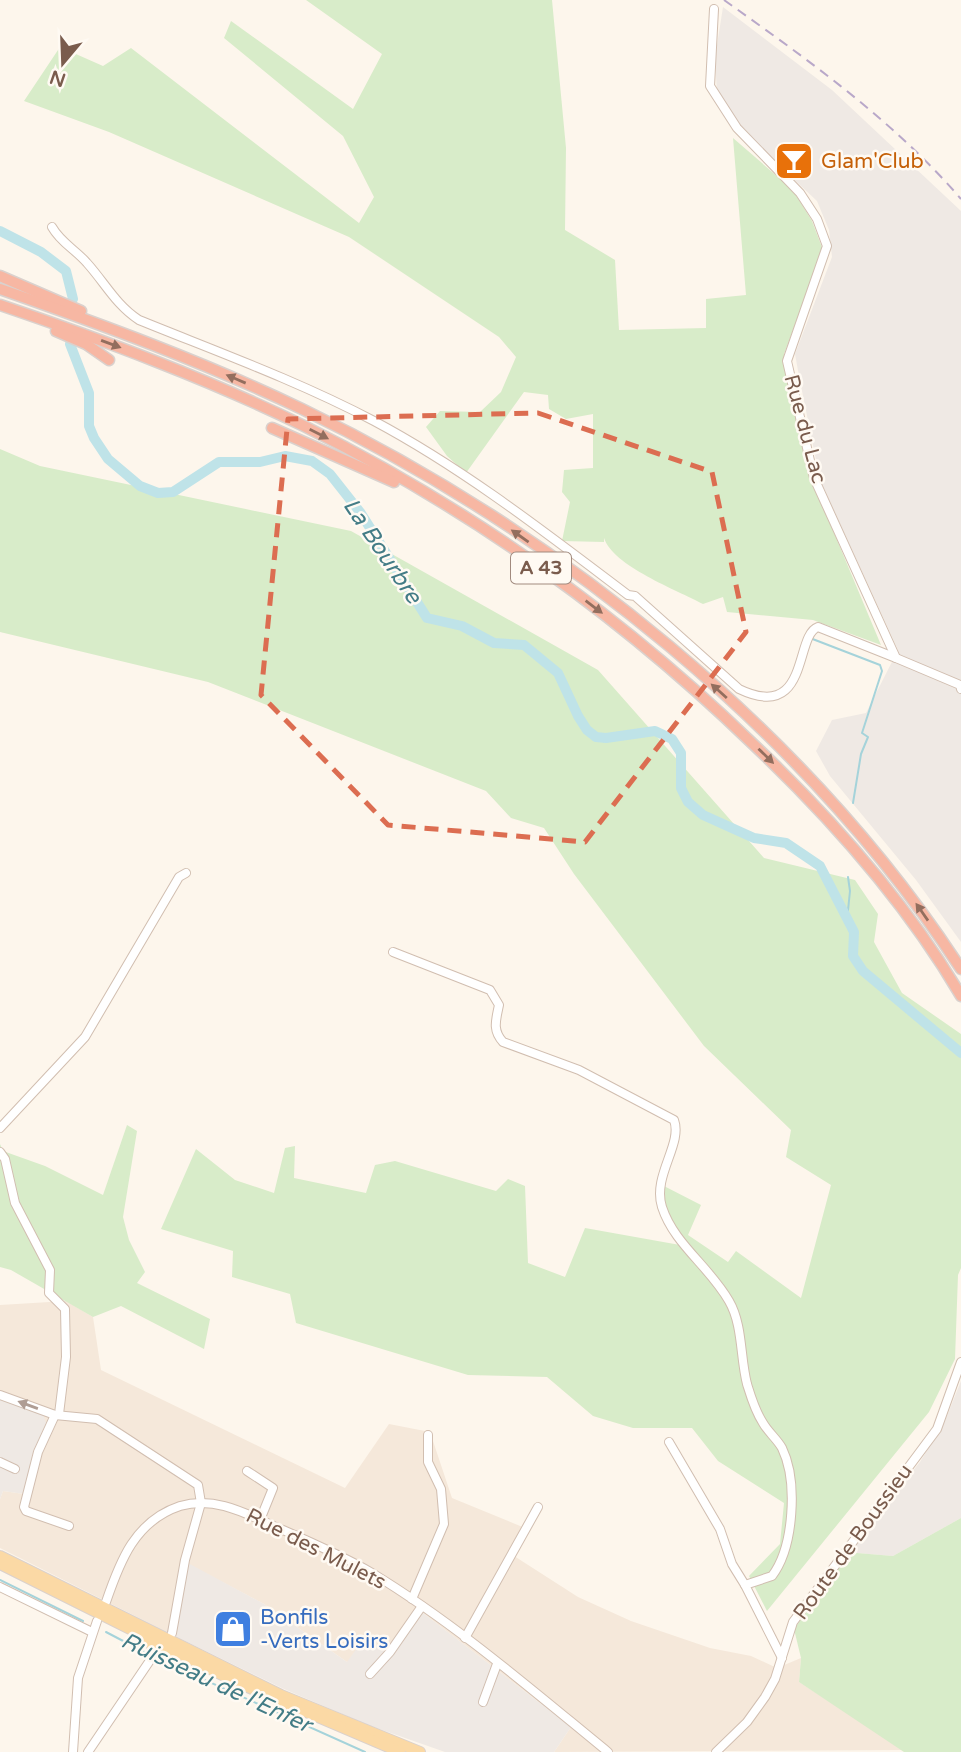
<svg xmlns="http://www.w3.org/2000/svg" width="961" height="1752" viewBox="0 0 961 1752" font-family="'Varela Round',sans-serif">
	<rect width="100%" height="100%" fill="#fdf6ec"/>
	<path fill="#f5e8da" d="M66 1301 93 1317 101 1370 345 1488 389 1424 430 1432 452 1498 525 1528 511 1554 578 1597 631 1621 710 1648 751 1656 777 1668 801 1658 799 1682 905 1750 554 1752 571 1727 423 1613 391 1656 347 1662 264 1604 188 1564 175 1636 0 1548V1499L3 1491 24 1494 33 1453 46 1423 0 1399V1305Z"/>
	<g fill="#efe9e4">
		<path d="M723 7 832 90 961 211V942L916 880 830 776 816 751 832 720 866 713 898 650 820 480 799 376 795 354 832 257 829 230 817 201 740 129 717 93 715 58Z"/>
		<path d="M961 1381V1518L893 1556 857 1553 851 1548 920 1462 945 1421Z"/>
		<path d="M0 1399 43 1414 46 1423 33 1453 24 1494 3 1491 0 1499Z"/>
		<path d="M188 1563 264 1604 347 1662 365 1637 391 1655 423 1613 571 1727 554 1752H445L368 1725 284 1689 175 1636Z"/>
	</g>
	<g fill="#d8ecc9">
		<path d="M306 0H552L566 148 565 230 615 260 619 330 706 328V299L746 295 733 138 793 190 812 221 823 250 784 354 806 466 881 645 813 620 727 612 723 597 703 604C677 590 613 566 604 538V542L562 541 570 502 562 492 564 470 593 468V414L566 419 549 409 548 395 524 392 466 473 447 456 426 427 440 411 480 412 501 392 516 357 499 337 349 237 109 132 24 101 60 47 103 66 131 48 359 223 374 197 343 136 224 38 231 21 353 109 382 54Z"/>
		<path d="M0 449 40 466 351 531 598 670 764 858 855 880 878 914 874 942 902 993 961 1034V1268L958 1275 955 1359 929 1412 767 1611 749 1576 780 1544 784 1503 718 1461 692 1428H633L593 1416 547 1377 468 1375 296 1323 290 1294 232 1277 233 1251 161 1229 196 1149 235 1180 274 1193 285 1148 295 1146 294 1178 366 1193 375 1165 395 1161 496 1191 508 1179 525 1186 528 1263 565 1277 585 1228 680 1245 667 1215 662 1185 701 1205 688 1235 728 1262 736 1251 801 1298 831 1185 786 1157 791 1130 704 1046 574 874 544 828 511 818 486 791 208 682 0 632Z"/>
		<path d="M127 1125 137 1131 123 1217 129 1240 145 1272 137 1283 210 1319 204 1349 121 1306 93 1317 11 1270 0 1267V1144L3 1151 45 1166 103 1195Z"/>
		<path d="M961 1518V1752H904L799 1682 801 1658 794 1629 851 1548 857 1553 893 1556Z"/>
	</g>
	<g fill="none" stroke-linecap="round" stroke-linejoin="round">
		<g stroke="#a5d3da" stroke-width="2">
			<path d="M810 638 880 665 882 671 862 733 868 737 861 754 853 803"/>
			<path d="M847 920 850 891 848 877"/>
			<path d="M0 1580 83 1621"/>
			<path d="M106 1632 148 1654"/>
			<path d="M156 1658 365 1752"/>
		</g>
		<g stroke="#bfe3e8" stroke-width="10">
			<path d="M0 231 41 252 66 271 73 299"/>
			<path d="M70 344 89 393V426L94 438 108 459 140 486 158 493 173 492 219 462H260L285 456 312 461 330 474 360 512 427 618 462 626 494 643 524 645 558 673 578 716 587 730 596 737 606 738 655 731 672 739 681 753V788L688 802 703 815 754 838 786 843 820 866 854 932 853 956 863 971 961 1053"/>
		</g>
		<defs>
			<g id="minor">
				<path d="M714 9 710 86 737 128 800 193 817 219 827 246 787 361 814 478 896 658 960 685 961 689"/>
				<path d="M52 227C61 243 75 249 87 263 105 283 116 305 139 320 218 352 298 381 374 421 464 469 546 533 628 595L635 596 739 689C810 723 794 635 818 627L896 658"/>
				<path d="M393 952 490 990 499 1005C496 1020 492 1030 503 1042L579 1070 674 1120C683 1144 652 1176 662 1207 674 1244 709 1266 729 1301 743 1325 740 1357 747 1384 751 1397 755 1411 763 1423 768 1432 777 1439 782 1448 798 1481 794 1547 772 1576L745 1585 782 1658"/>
				<path d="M0 1128 85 1037 179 877 186 873"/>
				<path d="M0 1152 5 1159 15 1203 50 1270 49 1293 65 1309 66 1357 59 1414"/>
				<path d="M0 1395 55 1415 97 1419 198 1485 201 1503 185 1560 172 1633"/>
				<path d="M55 1415 38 1452 24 1507 26 1511 69 1526"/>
				<path d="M669 1442 720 1529 732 1564 745 1585"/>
				<path d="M0 1462 15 1469"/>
				<path d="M247 1471 273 1488 260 1520"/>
				<path d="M0 1587 92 1632"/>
				<path d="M412 1599 444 1524 441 1489 428 1462V1435"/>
				<path d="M106 1602C120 1561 135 1521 180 1506 215 1496 245 1513 276 1527 308 1541 341 1555 372 1573 456 1624 532 1690 608 1752"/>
				<path d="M465 1638 538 1507"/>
				<path d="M370 1674 390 1652 422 1606"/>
				<path d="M483 1702 497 1664"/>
				<path d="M73 1752 78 1678 97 1621"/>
				<path d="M88 1752 155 1653"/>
				<path d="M716 1752 747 1722 765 1697 775 1679 793 1622 937 1429 961 1362"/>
			</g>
			<g id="major">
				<path d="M0 1556 281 1695 420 1752"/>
				<path d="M0 1564 238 1683 400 1752"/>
				<path d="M145 1640 151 1644 155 1653 166 1651 174 1655"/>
			</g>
			<g id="highway">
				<path d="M0 276 81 311"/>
				<path d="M0 289C103 325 204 362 302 409 557 532 806 731 961 969"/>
				<path d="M0 305C103 340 206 378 304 426 469 508 621 616 753 744 832 819 906 902 961 996"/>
				<path d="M56 331 86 344 109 360"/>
				<path d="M272 428 394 482"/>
			</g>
		</defs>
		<use href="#minor" stroke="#d1beb0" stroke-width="10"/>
		<use href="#major" stroke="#dad1cd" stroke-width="12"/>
		<use href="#highway" stroke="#dad1cd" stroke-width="13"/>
		<use href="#minor" stroke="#fff" stroke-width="8"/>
		<use href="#major" stroke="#fbd9a5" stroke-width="10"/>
		<use href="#highway" stroke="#f7b7a3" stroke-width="10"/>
		<path stroke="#b9a8c9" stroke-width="2" stroke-dasharray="10 7" stroke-linecap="butt" d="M724 0C807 59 894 121 961 199"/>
	</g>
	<defs><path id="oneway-solid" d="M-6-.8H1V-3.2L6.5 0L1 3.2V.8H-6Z" transform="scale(1.75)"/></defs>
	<g fill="#936e5e">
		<use href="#oneway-solid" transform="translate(111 344) rotate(20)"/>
		<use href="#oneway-solid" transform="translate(236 379) rotate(-157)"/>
		<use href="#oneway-solid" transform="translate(319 434) rotate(27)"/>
		<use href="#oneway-solid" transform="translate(520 536) rotate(-145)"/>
		<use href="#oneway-solid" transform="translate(594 607) rotate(37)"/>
		<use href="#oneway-solid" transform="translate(719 691) rotate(-138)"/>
		<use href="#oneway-solid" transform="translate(766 756) rotate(44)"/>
		<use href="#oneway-solid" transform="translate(922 912) rotate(-125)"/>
	</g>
	<use fill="#af9d94" href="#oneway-solid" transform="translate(28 1405) rotate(-160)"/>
	<path fill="none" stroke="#dc6d51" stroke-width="5" stroke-dasharray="14 9" stroke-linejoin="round" d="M538 413 712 472 746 632 585 842 388 825 261 695 288 419Z"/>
	<defs>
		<symbol id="bar-square" viewBox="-11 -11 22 22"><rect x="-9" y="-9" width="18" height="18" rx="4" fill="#e8710a" stroke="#fffaf3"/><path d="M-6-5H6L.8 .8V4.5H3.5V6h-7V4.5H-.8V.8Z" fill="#fff"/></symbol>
		<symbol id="shop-square" viewBox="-11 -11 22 22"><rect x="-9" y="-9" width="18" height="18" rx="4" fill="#3f7fe0" stroke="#fffaf3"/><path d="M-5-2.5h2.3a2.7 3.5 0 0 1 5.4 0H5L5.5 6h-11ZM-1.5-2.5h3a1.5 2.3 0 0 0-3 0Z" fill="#fff"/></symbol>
	</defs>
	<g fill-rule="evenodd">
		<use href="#bar-square" x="772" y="139" width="44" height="44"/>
		<use href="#shop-square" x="211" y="1607" width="44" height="44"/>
	</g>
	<g text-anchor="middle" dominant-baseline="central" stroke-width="5" stroke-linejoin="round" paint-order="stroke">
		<rect fill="#fffaf3" stroke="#a28b7f" stroke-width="2" x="511" y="552.5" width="60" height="31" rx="5"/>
		<g font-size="19" font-weight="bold" fill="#7a5c4d">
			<text x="541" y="568">A 43</text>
		</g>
		<g font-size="21" fill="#c56008" stroke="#fffaf3" text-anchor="start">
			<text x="821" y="161">Glam'Club</text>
		</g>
		<g font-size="21" fill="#7a5c4d" stroke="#fffaf3">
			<text transform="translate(805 429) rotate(75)">Rue du Lac</text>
			<text transform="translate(853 1542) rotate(-54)">Route de Boussieu</text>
			<text transform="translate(316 1549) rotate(27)">Rue des Mulets</text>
		</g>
		<g font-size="21" fill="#366cbe" stroke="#fffaf3" text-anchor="start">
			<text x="260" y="1617">Bonfils<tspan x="260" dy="24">-Verts Loisirs</tspan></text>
		</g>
		<g font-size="23" font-style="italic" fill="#437c86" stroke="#fffaf3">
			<text transform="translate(382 551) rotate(56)">La Bourbre</text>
			<text transform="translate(216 1683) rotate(25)">Ruisseau de l'Enfer</text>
		</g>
	</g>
	<g transform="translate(63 63) rotate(199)" stroke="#fffaf3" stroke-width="5" paint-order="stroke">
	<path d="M0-5L12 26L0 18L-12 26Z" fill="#7a5c4d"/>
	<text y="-10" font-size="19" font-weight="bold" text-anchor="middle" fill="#7a5c4d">N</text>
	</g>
</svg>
